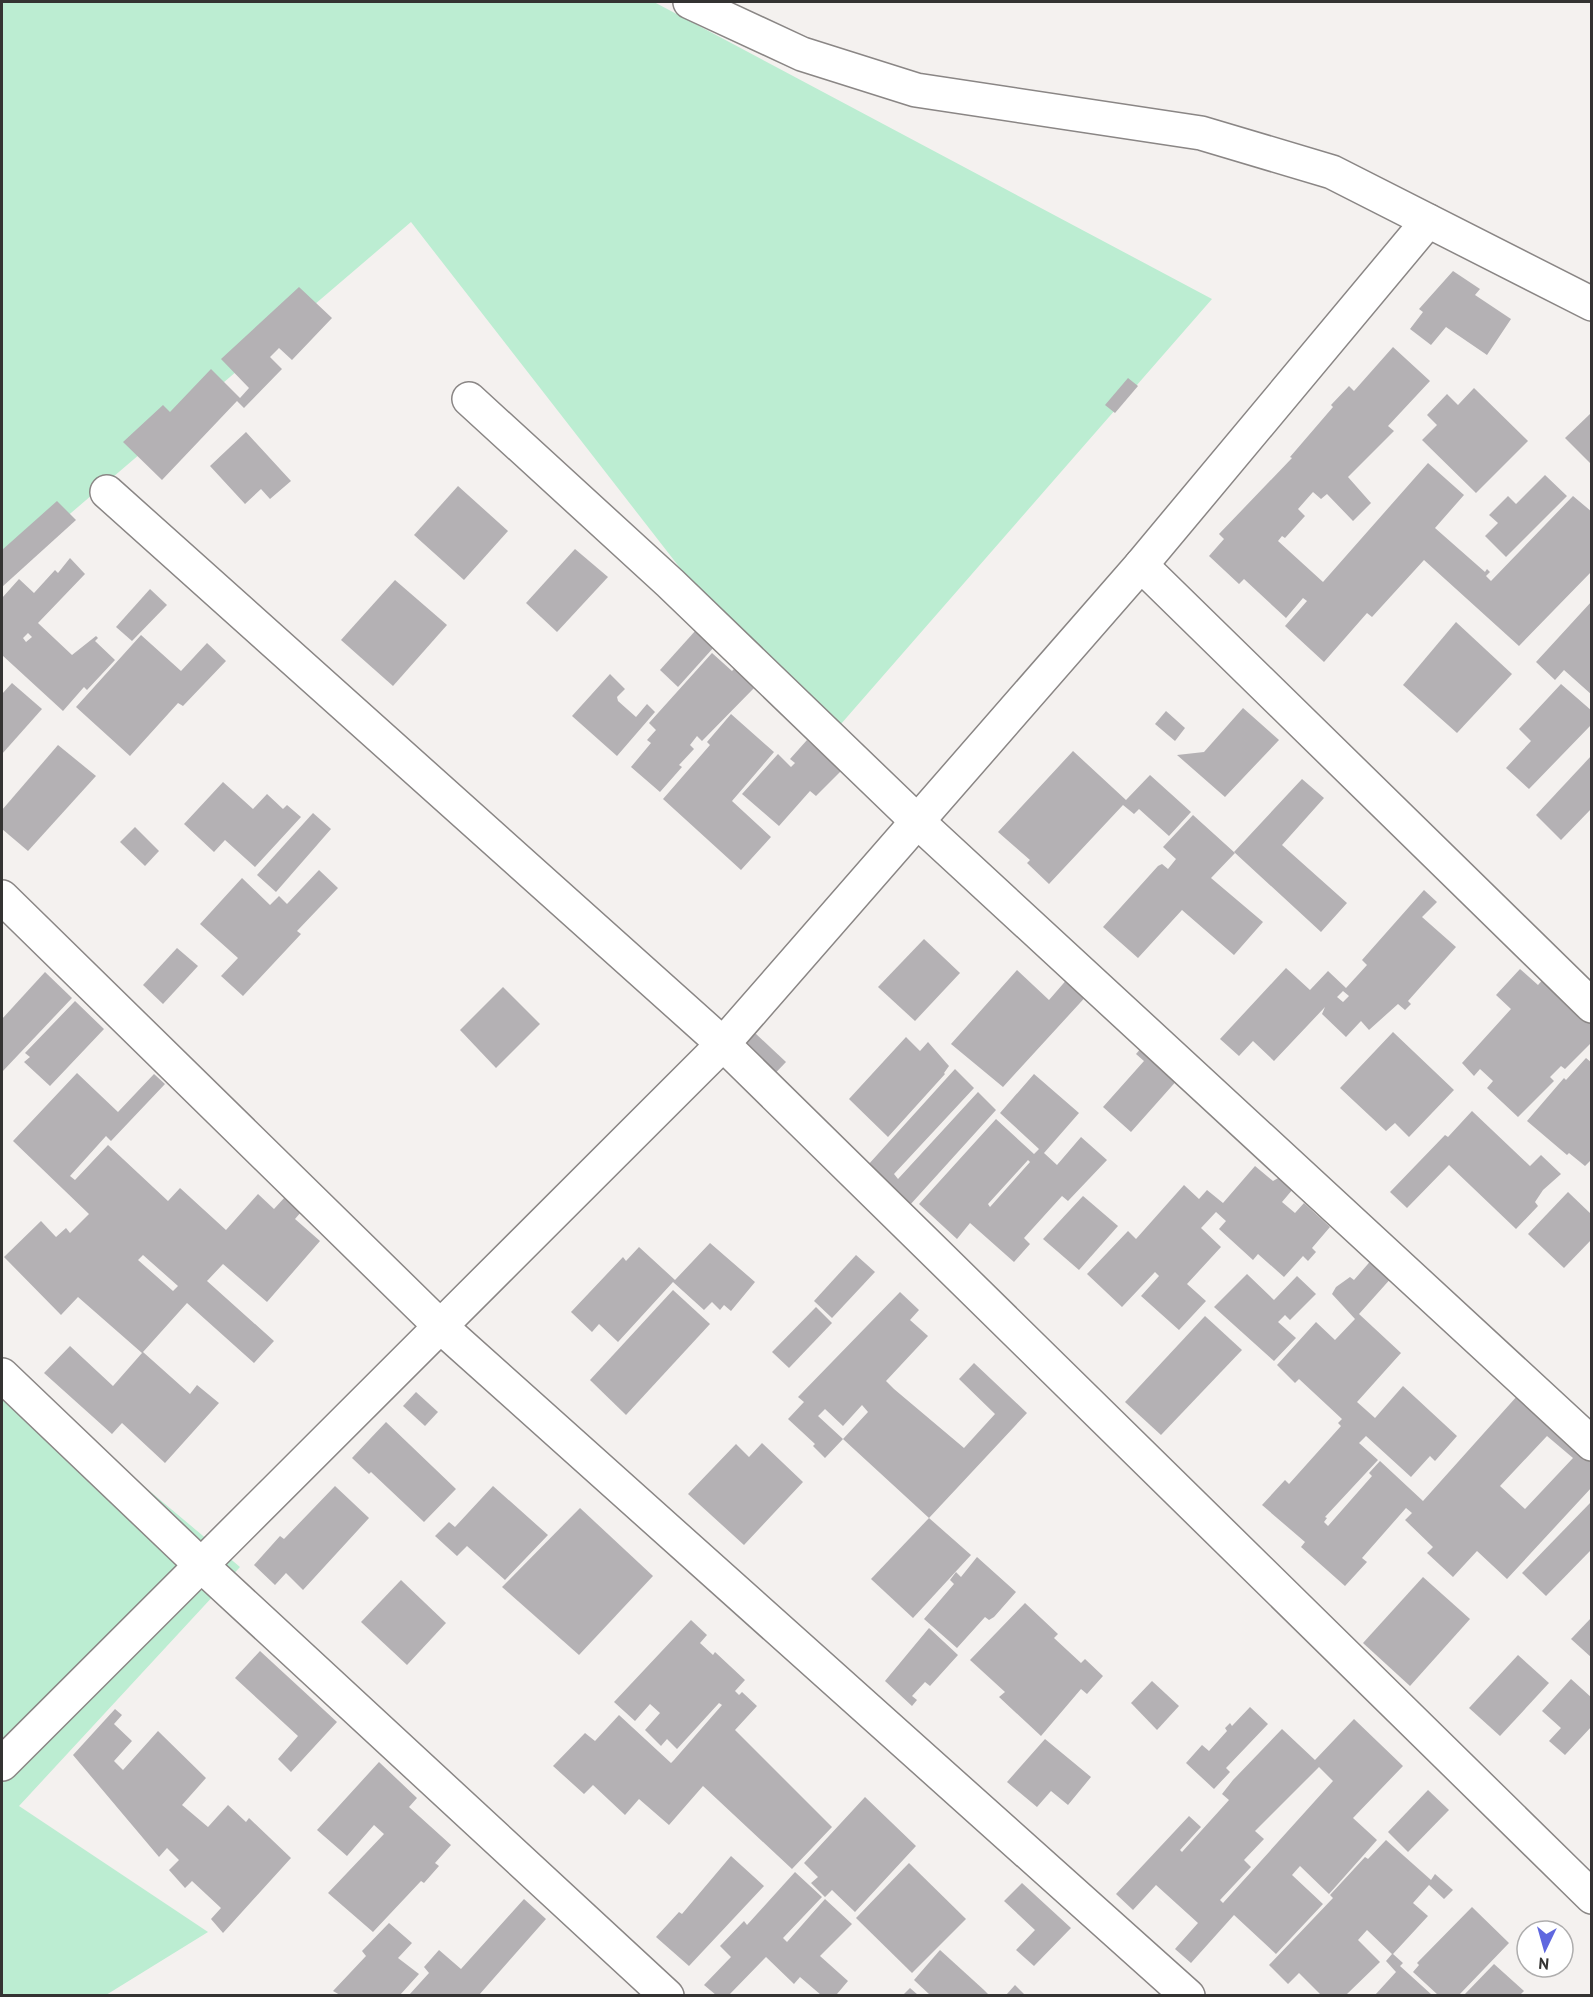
<svg xmlns="http://www.w3.org/2000/svg" width="1593" height="1997" viewBox="0 0 1593 1997" font-family="'PT Sans',sans-serif">
	<rect width="100%" height="100%" fill="#f4f1ef"/>
	<g fill="#bcedd2">
		<path d="M2 2H654L1212 299 820 748 411 222 2 572Z"/>
		<path d="M2 1367 240 1567 19 1806 208 1932 106 1995H2Z"/>
	</g>
	<g fill="#b4b1b4" fill-rule="evenodd">
		<path d="M1453 271 1480 289 1475 295 1511 319 1487 355 1446 327 1431 345 1410 329 1423 312 1419 309Z"/>
		<path d="M299 287 332 318 292 360 279 348 270 357 282 369 244 408 237 401 162 480 123 442 163 405 170 412 211 369 240 398 249 388 221 359Z"/>
		<path d="M1393 347 1430 381 1388 426 1394 431 1348 477 1371 503 1353 521 1327 494 1321 499 1313 492 1298 509 1305 516 1285 538 1282 536 1278 541 1323 582 1428 463 1464 495 1435 528 1485 572 1487 569 1490 572 1486 576 1491 581 1573 496 1592 512V571L1519 646 1424 560 1372 617 1367 613 1324 662 1285 626 1307 601 1303 598 1286 618 1244 579 1239 584 1209 556 1224 539 1219 534 1292 458 1290 457 1333 407 1331 405 1349 386 1354 391Z"/>
		<path d="M1128 378 1138 386 1115 413 1105 405Z"/>
		<path d="M1474 388 1528 441 1476 493 1422 440 1437 425 1427 415 1447 394 1458 405Z"/>
		<path d="M1590 414 1592 416V465L1565 438Z"/>
		<path d="M246 432 291 481 270 499 261 489 245 504 210 466Z"/>
		<path d="M1545 475 1567 496 1506 557 1485 536 1498 523 1489 515 1508 496 1516 504Z"/>
		<path d="M458 486 508 531 464 580 414 535Z"/>
		<path d="M57 501 76 520 2 587V550Z"/>
		<path d="M575 549 608 577 557 632 526 603Z"/>
		<path d="M70 558 85 574 38 623 72 655 96 636 98 638 95 641 115 660 87 690 84 687 63 711 2 655V598L19 579 34 593 55 570 58 573ZM28 633 32 637 26 642 23 638Z"/>
		<path d="M395 580 447 625 393 686 341 640Z"/>
		<path d="M150 589 167 605 132 641 116 627Z"/>
		<path d="M1592 601V695L1564 670 1555 680 1536 662Z"/>
		<path d="M1456 622 1512 674 1457 733 1403 685Z"/>
		<path d="M696 630 714 647 678 687 660 670Z"/>
		<path d="M141 635 181 671 207 643 226 661 183 706 178 703 130 756 76 707Z"/>
		<path d="M712 653 732 671 736 667 756 686 702 741 697 736 690 745 694 749 679 765 682 767 660 792 631 767 651 743 647 740 656 730 649 723Z"/>
		<path d="M610 674 625 689 617 697 618 701 636 717 647 704 655 712 617 756 572 716Z"/>
		<path d="M12 683 42 709 2 754V694Z"/>
		<path d="M1561 684 1592 711V724L1529 789 1506 768 1531 741 1519 729Z"/>
		<path d="M1243 708 1279 740 1225 797 1177 755 1204 752Z"/>
		<path d="M1166 711 1185 728 1175 741 1155 724Z"/>
		<path d="M731 714 774 752 732 801 771 837 741 870 663 799 710 745 707 742Z"/>
		<path d="M807 740 841 771 816 796 810 791 779 826 742 794 778 754 791 767 795 763 790 759Z"/>
		<path d="M58 745 96 776 28 851 2 829V810Z"/>
		<path d="M1073 751 1126 800 1150 775 1191 812 1169 836 1139 809 1134 814 1123 805 1049 884 1027 863 1030 860 998 832Z"/>
		<path d="M1592 755V808L1561 840 1536 815Z"/>
		<path d="M1302 779 1324 798 1282 845 1347 903 1321 932 1234 852Z"/>
		<path d="M223 782 253 809 267 794 283 809 287 805 301 817 255 867 225 840 214 852 184 824Z"/>
		<path d="M313 813 331 829 276 892 257 875Z"/>
		<path d="M1193 815 1235 853 1211 878 1263 922 1234 955 1182 910 1138 958 1103 927 1158 866 1162 864 1168 869 1176 859 1163 847Z"/>
		<path d="M135 827 159 851 145 866 120 842Z"/>
		<path d="M319 870 338 888 297 931 301 934 243 996 221 976 238 958 200 924 242 878 270 905 279 896 287 904Z"/>
		<path d="M1424 890 1437 902 1422 917 1456 947 1408 1001 1411 1004 1405 1010 1398 1004 1369 1030 1361 1021 1346 1037 1322 1014 1325 1007 1274 1061 1253 1041 1239 1056 1220 1039 1286 968 1310 990 1328 971 1346 988 1367 965 1362 960ZM1343 991 1349 996 1343 1002 1337 997Z"/>
		<path d="M924 939 960 973 915 1021 878 987Z"/>
		<path d="M177 948 198 966 163 1004 143 985Z"/>
		<path d="M1520 969 1538 985 1551 970 1592 1011V1042L1565 1069 1561 1066 1550 1077 1554 1081 1518 1117 1487 1088 1493 1081 1480 1069 1474 1076 1462 1063 1511 1009 1496 995Z"/>
		<path d="M1017 970 1049 1000 1069 977 1090 992 1003 1087 951 1044Z"/>
		<path d="M45 972 72 998 2 1072V1019Z"/>
		<path d="M503 987 540 1024 496 1068 460 1030Z"/>
		<path d="M75 1001 104 1029 50 1086 24 1062 30 1057 25 1053Z"/>
		<path d="M1393 1032 1454 1090 1409 1137 1395 1123 1386 1131 1340 1088Z"/>
		<path d="M755 1033 786 1062 763 1086 732 1057Z"/>
		<path d="M906 1037 920 1051 928 1042 949 1066 944 1073 945 1074 888 1137 849 1099Z"/>
		<path d="M1143 1046 1179 1078 1131 1132 1103 1107 1144 1061 1136 1054Z"/>
		<path d="M1586 1058 1592 1063V1159L1585 1166 1569 1153 1567 1155 1527 1121 1564 1078 1566 1080Z"/>
		<path d="M955 1069 974 1088 894 1174 898 1179 978 1092 996 1110 900 1216 858 1176Z"/>
		<path d="M77 1073 118 1112 154 1074 165 1084 111 1141 106 1136 70 1176 75 1180 108 1145 168 1201 180 1188 226 1230 258 1194 274 1209 285 1197 301 1212 295 1219 320 1241 267 1302 223 1264 207 1281 274 1341 254 1363 187 1303 143 1352 190 1394 197 1385 219 1403 165 1463 122 1423 112 1434 44 1373 70 1346 113 1386 142 1353 78 1297 61 1315 4 1257 41 1221 56 1237 66 1228 70 1233 89 1214 13 1141ZM143 1255 178 1286 173 1291 138 1260Z"/>
		<path d="M1034 1074 1079 1113 1044 1153 1057 1165 1081 1137 1107 1160 1068 1201 1062 1196 1024 1238 1030 1244 1014 1262 970 1223 957 1239 919 1204 996 1119 1034 1154 1039 1149 1000 1113ZM1028 1160 1030 1162 990 1207 988 1204Z"/>
		<path d="M1472 1111 1530 1166 1541 1155 1561 1174 1543 1190 1535 1202 1538 1206 1516 1229 1449 1165 1407 1208 1390 1192 1445 1135 1448 1137Z"/>
		<path d="M1255 1166 1273 1181 1280 1177 1293 1189 1282 1202 1295 1213 1304 1203 1330 1227 1312 1248 1316 1252 1308 1261 1303 1256 1284 1277 1258 1254 1253 1260 1219 1229 1226 1221 1216 1212 1201 1228 1221 1247 1187 1284 1206 1301 1179 1330 1141 1296 1159 1276 1155 1272 1122 1307 1087 1274 1128 1231 1136 1239 1184 1185 1199 1199 1207 1190 1223 1203Z"/>
		<path d="M1568 1192 1592 1215V1239L1564 1268 1528 1234Z"/>
		<path d="M1083 1196 1118 1226 1079 1270 1043 1239Z"/>
		<path d="M710 1243 755 1282 731 1311 724 1305 720 1310 712 1302 704 1310 673 1282 618 1342 599 1324 592 1332 571 1312 623 1257 626 1261 639 1247 675 1280Z"/>
		<path d="M856 1255 875 1272 832 1318 814 1301Z"/>
		<path d="M1374 1257 1393 1276 1359 1314 1401 1353 1357 1402 1375 1418 1403 1386 1457 1436 1435 1461 1430 1456 1411 1477 1366 1436 1359 1443 1378 1460 1325 1517 1327 1518 1324 1522 1328 1526 1372 1476 1369 1473 1380 1461 1423 1501 1518 1395 1592 1461V1487L1507 1579 1477 1551 1453 1577 1427 1553 1433 1547 1405 1520 1412 1513 1406 1508 1362 1558 1367 1562 1345 1586 1301 1547 1305 1542 1262 1505 1285 1480 1289 1484 1341 1426 1338 1423 1342 1419 1299 1379 1295 1383 1277 1365 1316 1322 1335 1340 1355 1319 1332 1294 1336 1287 1350 1277 1354 1280ZM1547 1436 1573 1458 1525 1509 1500 1486Z"/>
		<path d="M1247 1274 1274 1300 1297 1276 1316 1294 1290 1320 1285 1315 1278 1322 1296 1338 1274 1361 1214 1307Z"/>
		<path d="M673 1290 710 1324 626 1415 590 1380Z"/>
		<path d="M900 1292 919 1310 910 1320 928 1336 886 1381 894 1389 964 1448 995 1414 959 1379 974 1363 1027 1413 929 1518 843 1439 868 1412 862 1405 843 1426 825 1409 818 1416 843 1439 825 1458 813 1446 815 1444 788 1419 804 1402 798 1397Z"/>
		<path d="M816 1307 832 1323 789 1368 772 1352Z"/>
		<path d="M1205 1316 1242 1350 1161 1435 1125 1402Z"/>
		<path d="M416 1392 438 1412 425 1426 403 1406Z"/>
		<path d="M386 1422 456 1489 424 1522 371 1472 369 1474 352 1458Z"/>
		<path d="M762 1443 803 1482 744 1545 688 1494 736 1444 749 1457Z"/>
		<path d="M335 1486 369 1518 303 1590 286 1573 275 1585 254 1565 280 1536 284 1539Z"/>
		<path d="M493 1486 548 1535 505 1580 467 1546 457 1556 435 1536 449 1522 455 1527Z"/>
		<path d="M1592 1501V1549L1546 1596 1522 1573Z"/>
		<path d="M580 1508 653 1576 579 1655 502 1587Z"/>
		<path d="M929 1518 971 1555 913 1618 871 1579Z"/>
		<path d="M977 1557 1016 1592 994 1617 989 1620 985 1617 957 1648 924 1619 954 1584 950 1580 956 1572 961 1577Z"/>
		<path d="M1423 1577 1470 1619 1410 1686 1363 1643Z"/>
		<path d="M401 1580 446 1623 407 1665 361 1622Z"/>
		<path d="M1025 1603 1058 1634 1054 1638 1081 1663 1085 1659 1103 1676 1087 1694 1081 1689 1041 1736 999 1697 1005 1692 970 1660Z"/>
		<path d="M1592 1617V1658L1571 1639Z"/>
		<path d="M691 1620 707 1635 700 1643 713 1655 715 1652 745 1680 735 1691 739 1695 742 1692 757 1706 735 1730 832 1827 792 1869 703 1786 669 1825 639 1799 625 1815 593 1785 584 1794 553 1766 585 1733 595 1741 619 1715 671 1763 674 1760 722 1705 719 1703 677 1749 667 1739 661 1746 645 1730 660 1713 650 1704 635 1721 614 1702Z"/>
		<path d="M929 1628 958 1655 930 1686 925 1682 912 1696 917 1700 912 1706 885 1681Z"/>
		<path d="M260 1651 337 1722 291 1772 278 1759 298 1736 235 1678Z"/>
		<path d="M1518 1655 1549 1683 1500 1736 1469 1708Z"/>
		<path d="M1571 1679 1592 1698V1726L1565 1755 1549 1741 1561 1728 1542 1711Z"/>
		<path d="M1152 1681 1179 1706 1157 1730 1131 1703Z"/>
		<path d="M1250 1707 1268 1724 1226 1768 1230 1772 1214 1789 1186 1763 1202 1745 1209 1751 1227 1731 1225 1728 1230 1723 1232 1726Z"/>
		<path d="M115 1709 122 1715 114 1724 132 1741 114 1761 123 1770 158 1731 206 1778 182 1805 208 1827 228 1805 246 1822 249 1818 291 1858 223 1933 211 1919 221 1908 192 1881 185 1888 169 1870 179 1860 167 1848 159 1857 73 1755Z"/>
		<path d="M1354 1719 1403 1766 1353 1818 1377 1840 1329 1894 1300 1866 1292 1875 1323 1904 1276 1954 1234 1915 1191 1963 1175 1949 1198 1923 1156 1885 1133 1910 1116 1894 1189 1816 1201 1827 1180 1850 1182 1852 1229 1800 1222 1794 1233 1780 1282 1729 1315 1760ZM1319 1767 1333 1781 1223 1903 1220 1900 1251 1867 1244 1860 1264 1839 1255 1831Z"/>
		<path d="M1045 1739 1091 1777 1068 1805 1051 1791 1037 1807 1007 1782Z"/>
		<path d="M379 1762 417 1798 409 1807 451 1845 435 1863 439 1866 424 1883 421 1881 373 1932 328 1893 384 1834 374 1825 347 1856 317 1830Z"/>
		<path d="M1428 1790 1449 1810 1408 1852 1388 1832Z"/>
		<path d="M865 1797 916 1846 855 1912 832 1890 825 1897 811 1883 818 1877 804 1863Z"/>
		<path d="M1386 1840 1431 1880 1435 1874 1453 1890 1444 1899 1429 1885 1413 1903 1428 1916 1393 1954 1403 1963 1400 1966 1432 1995H1375L1396 1972 1386 1961 1392 1954 1367 1930 1358 1940 1380 1962 1346 1995H1321L1299 1973 1288 1984 1269 1965 1333 1898 1330 1895 1365 1857 1368 1859Z"/>
		<path d="M731 1856 764 1886 689 1966 656 1937 679 1912 682 1914Z"/>
		<path d="M909 1863 966 1919 912 1973 856 1918Z"/>
		<path d="M795 1872 822 1897 783 1938 787 1942 825 1899 852 1924 820 1956 848 1981 837 1994 821 1995 800 1977 794 1984 766 1957 729 1995H716L704 1985 731 1957 720 1946 744 1921 747 1925Z"/>
		<path d="M1022 1883 1071 1928 1034 1966 1016 1950 1035 1930 1004 1901Z"/>
		<path d="M524 1899 546 1919 479 1995H409L429 1973 424 1967 439 1950 461 1969Z"/>
		<path d="M1472 1907 1509 1943 1459 1995H1438L1413 1972 1419 1965 1417 1963Z"/>
		<path d="M389 1923 412 1943 398 1958 419 1974 400 1995H340L333 1991 366 1956 362 1951Z"/>
		<path d="M940 1950 984 1990 989 1995H930L914 1980Z"/>
		<path d="M1494 1964 1524 1991 1520 1995H1464Z"/>
		<path d="M1015 1985 1025 1995H1006Z"/>
		<path d="M910 1988 918 1995H903Z"/>
	</g>
	<g fill="none" stroke-linecap="round" stroke-linejoin="round">
		<defs>
			<g id="minor">
				<path d="M690 2 802 54 916 90 1201 133 1332 172 1592 304"/>
				<path d="M469 399 670 583 917 821 1592 1444"/>
				<path d="M107 492 723 1044 1592 1897"/>
				<path d="M1141 565 1592 1006"/>
				<path d="M2 897 440 1326 1188 1996"/>
				<path d="M2 1375 201 1565 667 1996"/>
				<path d="M2 1764 723 1044 1141 565 1428 221"/>
			</g>
		</defs>
		<use href="#minor" stroke="#8a8685" stroke-width="36"/>
		<use href="#minor" stroke="#fff" stroke-width="33"/>
	</g>
	<rect width="1593" height="1997" fill="none" stroke="#343332" stroke-width="6"/>
	<g transform="translate(1545 1949) rotate(185)"><circle r="28" fill="#ffffff" stroke="#aeadad" stroke-width="1.5"/>
	<path d="M0-4.5L10 22L0 15L-10 22Z" fill="#5f67df"/>
	<text y="-9" font-size="16" font-weight="bold" text-anchor="middle" fill="#343332">N</text>
	</g>
</svg>
